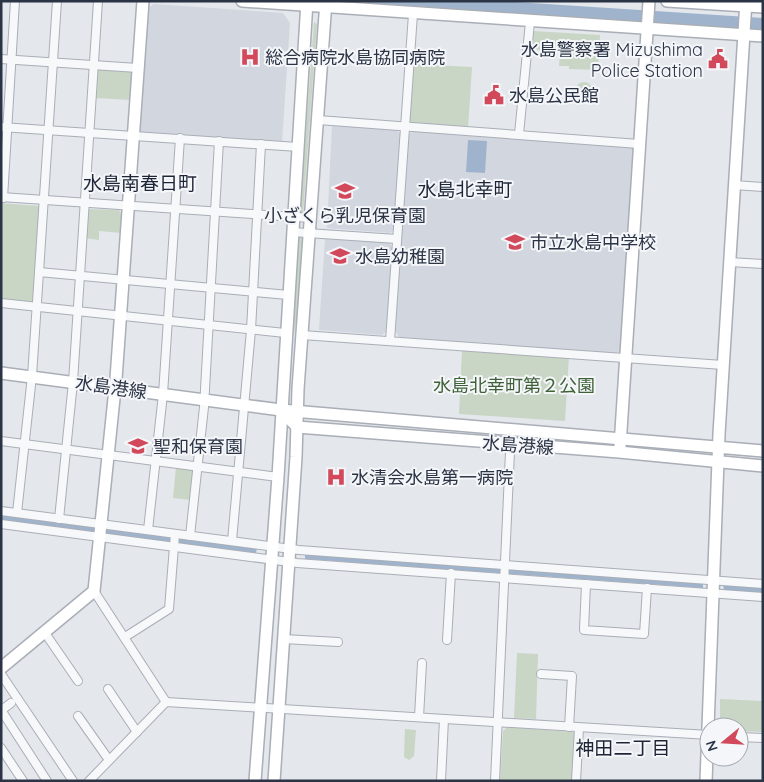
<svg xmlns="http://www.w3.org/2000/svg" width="764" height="782" viewBox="0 0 764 782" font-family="Quicksand,'Noto Sans JP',sans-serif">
	<rect width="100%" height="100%" fill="#e4e7ec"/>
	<g fill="#d2d6de">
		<path d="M154 4 283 13 290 23 282 142 140 133 147 9Z"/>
		<path d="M332 126 396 129 401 135 395 229 390 233 327 228Z"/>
		<path d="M414 130 631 146 635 152 621 350 615 354 399 337 395 331 409 134Z"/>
		<path d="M325 239 389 243 394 249 389 330 382 335 319 330Z"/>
	</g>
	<g fill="#c9d6c5">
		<path d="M314 22 317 24 303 214 300 212Z"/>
		<path d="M533 31 600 35 598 70 569 69V66H559L560 51 531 49Z"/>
		<path d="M412 64 472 67 468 128 411 124 408 119Z"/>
		<path d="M97 68 133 70 131 100 95 98Z"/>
		<circle cx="584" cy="90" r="8"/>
		<path d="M1 203 40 206 33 305 1 300Z"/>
		<path d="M87 209 119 210 123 217 122 233 99 231V240L85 238Z"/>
		<path d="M299 237H304L299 305 294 334H292Z"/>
		<path d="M462 350 569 356 565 421 459 414Z"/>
		<path d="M176 467 194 469 191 500 173 498Z"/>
		<path d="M517 653 538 654 536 719 514 718Z"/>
		<path d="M720 699 763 701V732L739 731V727H720Z"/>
		<path d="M507 727 573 732 576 735 573 781H500L503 731Z"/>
		<path d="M405 729 416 730 414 756 409 760 404 757Z"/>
	</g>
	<g fill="#9fb4cc">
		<path d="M468 140 487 141 485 173 466 172Z"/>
		<path d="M1 515 257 548 256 553 1 521Z"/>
		<path d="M305 554 703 583V588L305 559Z"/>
		<path d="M723 585 763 588V593L724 590Z"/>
	</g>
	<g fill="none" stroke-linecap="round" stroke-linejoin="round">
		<g stroke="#9fb4cc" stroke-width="2.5">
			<path d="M458 1 644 14"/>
			<path d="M652 14 741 20"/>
			<path d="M749 21H763"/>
		</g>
		<path stroke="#9fb4cc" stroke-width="16" d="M374 1 763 26"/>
		<defs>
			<g id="street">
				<path d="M1 59 138 68"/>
				<path d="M318 120 639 144"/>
				<path d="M1 127 298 147"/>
				<path d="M519 134 530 22"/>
				<path d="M734 185 763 187"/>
				<path d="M1 197 311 218"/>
				<path d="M3 198 15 1"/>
				<path d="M292 232 397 239"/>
				<path d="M729 262 763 264"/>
				<path d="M39 272 57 1"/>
				<path d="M1 303 285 333"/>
				<path d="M302 335 723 365"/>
				<path d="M390 341 413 14"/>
				<path d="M1 441 278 477"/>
				<path d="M1 511 299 550 763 584"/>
				<path d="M17 513 32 376 39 272 288 295"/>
				<path d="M59 519 73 382 98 1"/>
				<path d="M1 524 297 563 763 597"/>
				<path d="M148 530 163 394 180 138"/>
				<path d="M190 536 204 407 219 141"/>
				<path d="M232 541 251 330 261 144"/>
				<path d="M586 584 584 630 644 634 647 588"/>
				<path d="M94 591 166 702"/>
				<path d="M45 633 78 681"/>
				<path d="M125 637 169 609 175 534"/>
				<path d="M283 639 338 642"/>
				<path d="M447 640 451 573"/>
				<path d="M1 674 73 781"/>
				<path d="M541 674 572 676 569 727"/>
				<path d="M108 689 137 732"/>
				<path d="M3 713 47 781"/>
				<path d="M1 715 3 709 11 703"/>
				<path d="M78 716 109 760"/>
				<path d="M419 717 422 663"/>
				<path d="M739 737 763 738"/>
				<path d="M1 748 23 781"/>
				<path d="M89 781 166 702 709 735"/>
				<path d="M441 781 444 719"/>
				<path d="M495 781 511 430"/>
				<path d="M576 781 579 728"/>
			</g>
			<g id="secondary">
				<path d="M242 1 763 36"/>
				<path d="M667 1 763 7"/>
				<path d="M1 373 281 410 763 451"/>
				<path d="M281 410 297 427 619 452 763 466"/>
				<path d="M620 446 649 1"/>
				<path d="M1 668 94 591 116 379 143 1"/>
				<path d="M255 781 278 477 307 1"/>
				<path d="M274 781 296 457 298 389 326 1"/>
				<path d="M706 781 719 434 746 1"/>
			</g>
		</defs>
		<use href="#street" stroke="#a9aeb7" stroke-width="10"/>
		<use href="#secondary" stroke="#a9aeb7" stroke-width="14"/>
		<use href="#street" stroke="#f7f8fa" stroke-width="8"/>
		<use href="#secondary" stroke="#fff" stroke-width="11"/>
	</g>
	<defs>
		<symbol id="hospital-bare" viewBox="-9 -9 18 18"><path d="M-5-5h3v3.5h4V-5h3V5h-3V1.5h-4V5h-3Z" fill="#d1495b" stroke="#f4f6f9" stroke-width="2.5" paint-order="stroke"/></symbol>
		<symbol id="civic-bare" viewBox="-9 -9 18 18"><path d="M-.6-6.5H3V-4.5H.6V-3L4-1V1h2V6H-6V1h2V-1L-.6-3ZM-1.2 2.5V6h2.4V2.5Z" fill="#d1495b" stroke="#f4f6f9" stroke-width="2.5" paint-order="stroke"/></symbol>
		<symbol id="school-bare" viewBox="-9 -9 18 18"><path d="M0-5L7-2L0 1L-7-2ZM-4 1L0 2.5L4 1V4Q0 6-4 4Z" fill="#d1495b" stroke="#f4f6f9" stroke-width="2.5" paint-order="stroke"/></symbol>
	</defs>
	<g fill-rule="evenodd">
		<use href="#hospital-bare" x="236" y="43" width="28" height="28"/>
		<use href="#civic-bare" x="704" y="45" width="28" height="28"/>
		<use href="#civic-bare" x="480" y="81" width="28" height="28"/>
		<use href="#school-bare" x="331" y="177" width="28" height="28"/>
		<use href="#school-bare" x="501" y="228" width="28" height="28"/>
		<use href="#school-bare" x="326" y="242" width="28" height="28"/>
		<use href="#school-bare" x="124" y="432" width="28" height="28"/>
		<use href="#hospital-bare" x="322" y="463" width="28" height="28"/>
	</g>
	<g text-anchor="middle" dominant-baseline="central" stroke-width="4" stroke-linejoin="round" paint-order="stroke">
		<g font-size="18" fill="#2b3445" stroke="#f4f6f9" text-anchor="start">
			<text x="703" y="49" text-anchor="end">水島警察署 Mizushima<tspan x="703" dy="21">Police Station</tspan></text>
			<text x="265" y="57">総合病院水島協同病院</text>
			<text x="509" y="95">水島公民館</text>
			<text x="345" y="215" text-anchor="middle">小ざくら乳児保育園</text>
			<text x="530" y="242">市立水島中学校</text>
			<text x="355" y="256">水島幼稚園</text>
			<text x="153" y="446">聖和保育園</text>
			<text x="351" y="477">水清会水島第一病院</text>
		</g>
		<g font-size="18" fill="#3f6138" stroke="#f4f6f9">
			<text x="514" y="385">水島北幸町第２公園</text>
		</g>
		<g font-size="18" fill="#2b3445" stroke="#f4f6f9">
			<text transform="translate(111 387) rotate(8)">水島港線</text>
			<text transform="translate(518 445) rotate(4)">水島港線</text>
		</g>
		<g font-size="19" fill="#1d2536" stroke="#f4f6f9">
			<text x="140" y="183">水島南春日町</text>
			<text x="465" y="189">水島北幸町</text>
			<text x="623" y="748">神田二丁目</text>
		</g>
	</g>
	<rect width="764" height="782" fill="none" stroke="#2b3445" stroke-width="5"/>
	<g transform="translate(724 742) rotate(252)"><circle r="24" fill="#f4f6f9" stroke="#a4a8b1"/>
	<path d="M0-4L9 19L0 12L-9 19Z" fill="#d1495b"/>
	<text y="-8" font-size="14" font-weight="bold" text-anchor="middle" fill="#2b3445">N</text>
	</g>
</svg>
